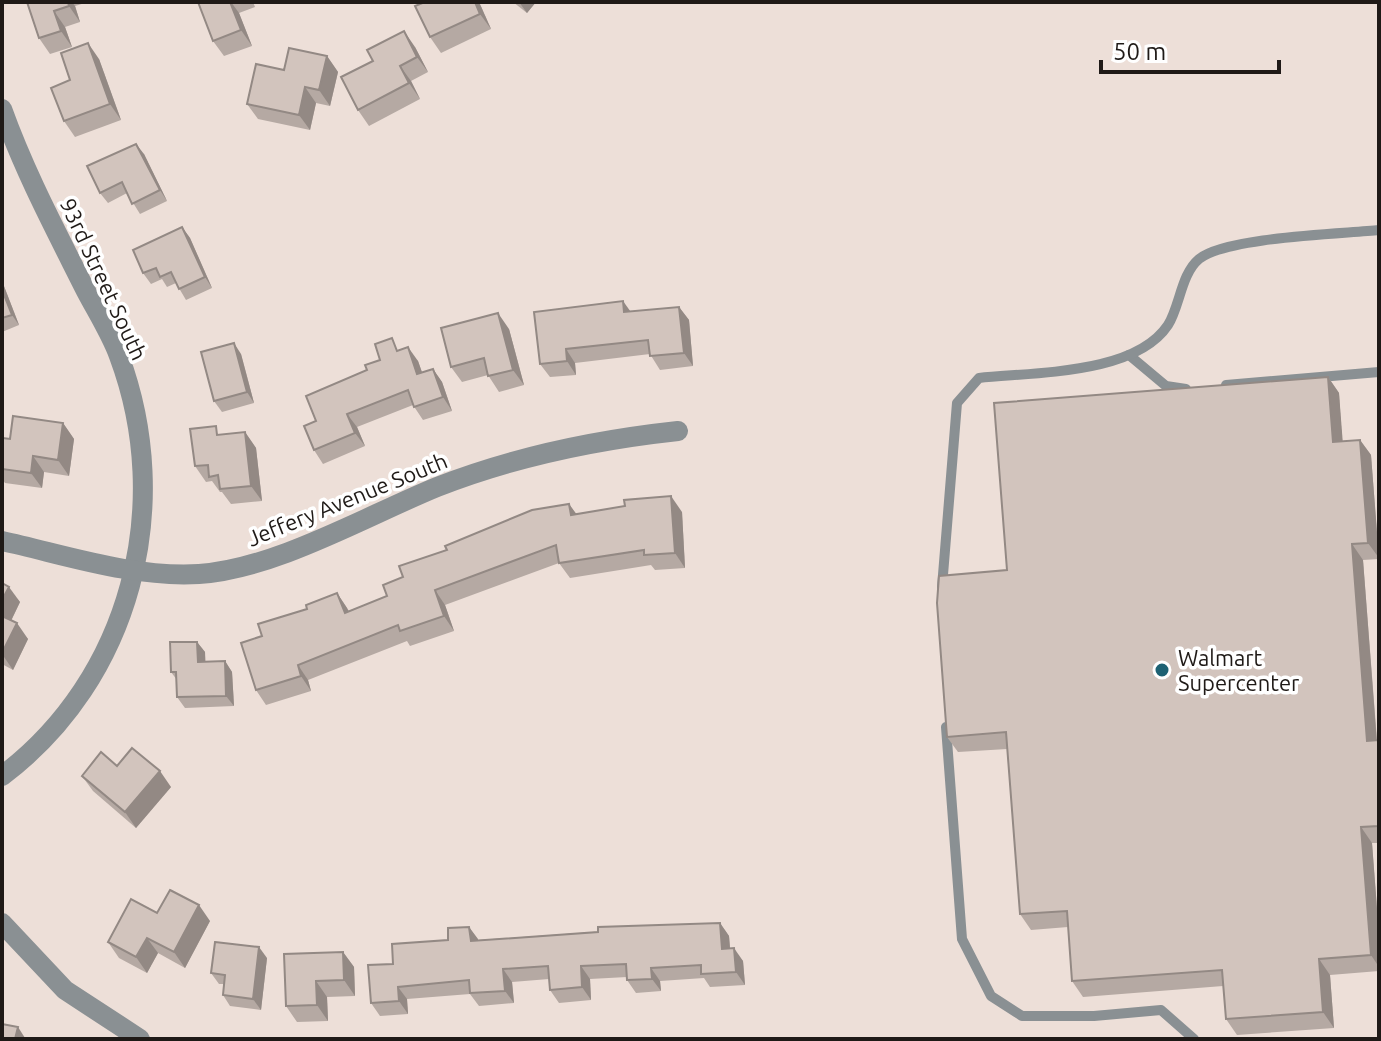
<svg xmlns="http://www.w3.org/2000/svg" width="1381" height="1041" viewBox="0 0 1381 1041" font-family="Ubuntu,sans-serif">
	<rect width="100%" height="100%" fill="#eddfd8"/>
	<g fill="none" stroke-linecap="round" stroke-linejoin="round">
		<g stroke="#8a9093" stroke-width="10">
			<path d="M1129 355 1166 386 1186 389"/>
			<path d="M1226 385 1379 372"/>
			<path d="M942 587 957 403 979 378C1033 372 1135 375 1168 325 1180 306 1181 274 1199 259 1226 237 1340 234 1379 230"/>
			<path d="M946 727 962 939 991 996 1022 1016H1094L1161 1010 1194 1039"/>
		</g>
		<g stroke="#8a9093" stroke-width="20">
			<path d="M2 109C25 173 56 231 86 291 97 312 111 334 119 356 175 506 131 679 2 776"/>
			<path d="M2 541C66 555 133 578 199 574 275 569 366 516 437 487 516 456 595 440 678 431"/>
			<path d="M2 923 65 990 140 1039"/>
		</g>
	</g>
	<g fill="#b5a9a3">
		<path d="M27 2H84L85 3 75 6 80 22 65 27 72 47 50 54 39 38Z"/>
		<path d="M198 2H253L255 7 239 13 252 46 224 56 213 41Z"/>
		<path d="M479 2 491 29 441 53 430 37Z"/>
		<path d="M513 2H536L527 13Z"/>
		<path d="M415 47 428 72 411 81 420 99 369 126 358 110Z"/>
		<path d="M327 56 338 72 330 106 316 103 310 130 258 119 247 104 284 70Z"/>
		<path d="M99 59 121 120 75 137 64 121 70 80Z"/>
		<path d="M144 154 167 201 140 214 127 193 108 203 100 193Z"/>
		<path d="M182 227 190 238 212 288 186 300 176 283 167 287 162 279 151 284 143 273Z"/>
		<path d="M2 281 19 325 2 332Z"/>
		<path d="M679 307 689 320 693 366 660 370 650 354 575 363 576 375 550 377 540 364 631 312Z"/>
		<path d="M509 329 524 385 499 392 488 375 462 382 451 367Z"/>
		<path d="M401 350 418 361 422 372 433 369 442 382 452 411 423 420 413 405 357 427 365 446 323 464 314 450 316 421 367 370 380 360Z"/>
		<path d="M241 354 254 403 222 412 214 401Z"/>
		<path d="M1328 377 1339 393 1342 441 1360 440 1371 455 1379 559 1363 560 1377 740H1379V843H1372L1379 935V971L1330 975 1334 1028 1237 1035 1226 1019 1223 986 1083 997 1072 981 1068 927 1031 930 1020 914 1007 749 958 752 947 737 1007 570Z"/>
		<path d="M63 423 74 439 69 476 44 472 42 488 5 483 2 479V438L10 439Z"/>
		<path d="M245 432 256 448 262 501 231 504 222 492H220L212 481 206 482 195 466 222 435Z"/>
		<path d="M569 504 576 514 682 512 685 568 655 570 651 565 570 578 559 563 445 605 454 631 410 646 407 641 308 680 311 691 266 705 256 690 262 636 307 609 337 593 349 611 387 596 403 577 447 550Z"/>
		<path d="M2 583 20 602 11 621 28 639 13 670 2 664Z"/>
		<path d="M197 642 205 652V662L225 661 232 672 234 706 185 708 177 697V680L171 672Z"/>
		<path d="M117 766 171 787 136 828 93 791 82 776Z"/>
		<path d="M157 913 210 921 185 968 158 953 147 973 119 958 108 942Z"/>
		<path d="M720 923 729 936 730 948 743 961 745 985 710 987 704 978 660 981 661 991 636 993 627 980V977L590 979 591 1000 559 1003 550 990 549 979 512 982 514 1003 479 1006 470 994 407 999 408 1014 380 1016 371 1003 393 964 448 940 469 927 478 940Z"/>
		<path d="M343 952 354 967 355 996 327 997 328 1021 297 1022 286 1006Z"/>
		<path d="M267 958 261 1010 230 1006 223 995 224 984H219L211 973Z"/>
	</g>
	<g fill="#938984">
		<path d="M68 2H72L75 6 80 22 69 6Z"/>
		<path d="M230 2H231L239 13 252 46 241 30Z"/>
		<path d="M475 2H479L491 29 480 14Z"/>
		<path d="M519 2H536L527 13Z"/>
		<path d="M54 11 65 27 72 47 61 31Z"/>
		<path d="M404 31 415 47 428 72 417 57Z"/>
		<path d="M88 43 99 59 121 120 110 104Z"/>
		<path d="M327 56 338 72 330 106 319 90Z"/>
		<path d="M400 66 411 81 420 99 409 83Z"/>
		<path d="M305 87 316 103 310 130 299 115Z"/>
		<path d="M136 144 144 154 167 201 160 190Z"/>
		<path d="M182 227 190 238 212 288 205 277Z"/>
		<path d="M2 281 19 325 12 315 2 290Z"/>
		<path d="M623 301 633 315 624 312Z"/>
		<path d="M679 307 689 320 693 366 684 353Z"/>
		<path d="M498 313 509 329 524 385 513 370Z"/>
		<path d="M234 343 241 354 254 403 247 392Z"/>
		<path d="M408 347 418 361 427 387 417 374Z"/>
		<path d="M566 349 575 363 576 375 567 361Z"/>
		<path d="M433 369 442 382 452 411 443 397Z"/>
		<path d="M1328 377 1339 393 1344 458 1333 442Z"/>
		<path d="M347 414 357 427 365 446 355 433Z"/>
		<path d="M63 423 74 439 69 476 58 460Z"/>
		<path d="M245 432 256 448 262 501 251 486Z"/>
		<path d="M1360 440 1371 455 1379 558 1368 543Z"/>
		<path d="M33 456 44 472 42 488 31 473Z"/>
		<path d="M671 496 682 512 685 568 675 553Z"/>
		<path d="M569 504 580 519 571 515Z"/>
		<path d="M1352 544 1363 560 1378 757 1367 741Z"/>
		<path d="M9 587 20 602 7 629 2 622V600Z"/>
		<path d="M435 590 445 605 454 631 444 616Z"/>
		<path d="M337 593 347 608 356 628 345 613Z"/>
		<path d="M17 623 28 639 13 670 2 654Z"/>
		<path d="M197 642 205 652 206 673 198 662Z"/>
		<path d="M225 661 232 672 234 706 226 696Z"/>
		<path d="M298 665 308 680 311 691 301 676Z"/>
		<path d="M160 771 171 787 136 828 125 812Z"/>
		<path d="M1361 827 1372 843 1379 935V967L1371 955Z"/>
		<path d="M199 905 210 921 185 968 174 952Z"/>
		<path d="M720 923 729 936 731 961 722 949Z"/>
		<path d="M469 927 478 939 480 954 471 941Z"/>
		<path d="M147 938 158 953 147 973 136 957Z"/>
		<path d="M259 947 267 958 261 1010 253 999Z"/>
		<path d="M734 948 743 961 745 985 736 972Z"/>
		<path d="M343 952 354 967 355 996 344 980Z"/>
		<path d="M1319 959 1330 975 1334 1028 1323 1012Z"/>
		<path d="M581 966 590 979 591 1000 582 987Z"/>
		<path d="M651 968 660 981 661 991 652 979Z"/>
		<path d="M503 969 512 982 514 1003 505 991Z"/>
		<path d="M316 981 327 997 328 1021 317 1005Z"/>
		<path d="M398 987 407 999 408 1014 399 1001Z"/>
		<path d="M18 1027 25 1038V1039H15Z"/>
	</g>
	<g fill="#d2c4bd" stroke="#938984" stroke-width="2">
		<path d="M27 2H68L69 6 54 11 61 31 39 38Z"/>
		<path d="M198 2H230L241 30 213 41Z"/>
		<path d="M425 2H475L480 14 430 37 415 6Z"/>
		<path d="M404 31 417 57 400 66 409 83 358 110 341 77 373 61 367 50Z"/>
		<path d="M88 43 110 104 64 121 51 88 70 80 61 53Z"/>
		<path d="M289 48 327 56 319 90 305 87 299 115 247 104 256 64 284 70Z"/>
		<path d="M136 144 160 190 132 204 122 182 100 193 87 166Z"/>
		<path d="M182 227 205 277 179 289 171 272 160 277 156 268 143 273 133 250Z"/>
		<path d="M2 290 12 315 2 318Z"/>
		<path d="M623 301 624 312 679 307 684 353 650 356 648 340 566 349 567 361 540 364 534 312Z"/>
		<path d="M498 313 513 370 488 376 484 358 451 367 441 328Z"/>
		<path d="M392 338 397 351 408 347 417 374 433 369 443 397 414 407 408 390 347 414 355 433 314 450 304 426 316 421 306 396 367 370 365 365 380 360 375 344Z"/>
		<path d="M234 343 247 392 214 401 201 352Z"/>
		<path d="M1328 377 1333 442 1360 440 1368 543 1352 544 1367 741 1379 740V826L1361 827 1371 955 1319 959 1323 1012 1226 1019 1222 970 1072 981 1067 911 1020 914 1006 732 947 737 937 603 939 576 1007 570 994 403Z"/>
		<path d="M13 416 63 423 58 460 33 456 31 473 2 469V438L10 439Z"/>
		<path d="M216 426 217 435 245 432 251 486 220 489 218 475 209 477 208 465 195 466 190 429Z"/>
		<path d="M671 496 675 553 644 555V550L559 563 556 545 435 590 444 616 400 631 398 625 298 665 301 676 256 690 241 643 262 636 258 624 307 609 306 605 337 593 345 613 387 596 383 585 403 577 399 566 447 550 445 546 532 510 569 504 571 515 625 506 624 500Z"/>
		<path d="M2 583 9 587 2 600Z"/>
		<path d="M2 616 17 623 2 653Z"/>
		<path d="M170 642H197L198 662 225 661 226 696 177 697 176 672H171Z"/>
		<path d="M132 748 160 771 125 812 82 776 101 752 117 766Z"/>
		<path d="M170 890 199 905 174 952 147 938 136 957 108 942 131 899 157 913Z"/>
		<path d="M720 923 722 949 734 948 736 972 701 974V965L651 968 652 979 627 980 626 964 581 966 582 987 550 990 548 966 503 969 505 991 470 993 469 980 398 987 399 1001 371 1003 368 965 393 964 392 944 448 940V928L469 927 471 941 598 932V927Z"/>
		<path d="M215 942 259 947 253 999 223 995 225 975 211 973Z"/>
		<path d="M343 952 344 980 316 981 317 1005 286 1006 284 954Z"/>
		<path d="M2 1024 18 1027 15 1039H2Z"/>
	</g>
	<circle fill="#1d6173" stroke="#fff" stroke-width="3" cx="1162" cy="670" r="8"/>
	<g text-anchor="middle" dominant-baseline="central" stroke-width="7" stroke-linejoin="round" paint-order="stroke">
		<g font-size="22" fill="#1f1a17" stroke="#fff">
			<text transform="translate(104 279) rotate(65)">93rd Street South</text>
			<text transform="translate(347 499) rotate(-22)">Jeffery Avenue South</text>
		</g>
		<g font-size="22" fill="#1f1a17" stroke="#fff" text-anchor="start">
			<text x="1178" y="657">Walmart<tspan x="1178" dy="25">Supercenter</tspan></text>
		</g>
	</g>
	<rect width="1381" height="1041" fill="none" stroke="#1f1a17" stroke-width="8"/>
	<path d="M1101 60v12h178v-12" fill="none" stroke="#1f1a17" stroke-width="4"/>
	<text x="1113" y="60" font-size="24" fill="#1f1a17" stroke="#ffffff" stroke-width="6" paint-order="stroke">50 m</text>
</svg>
